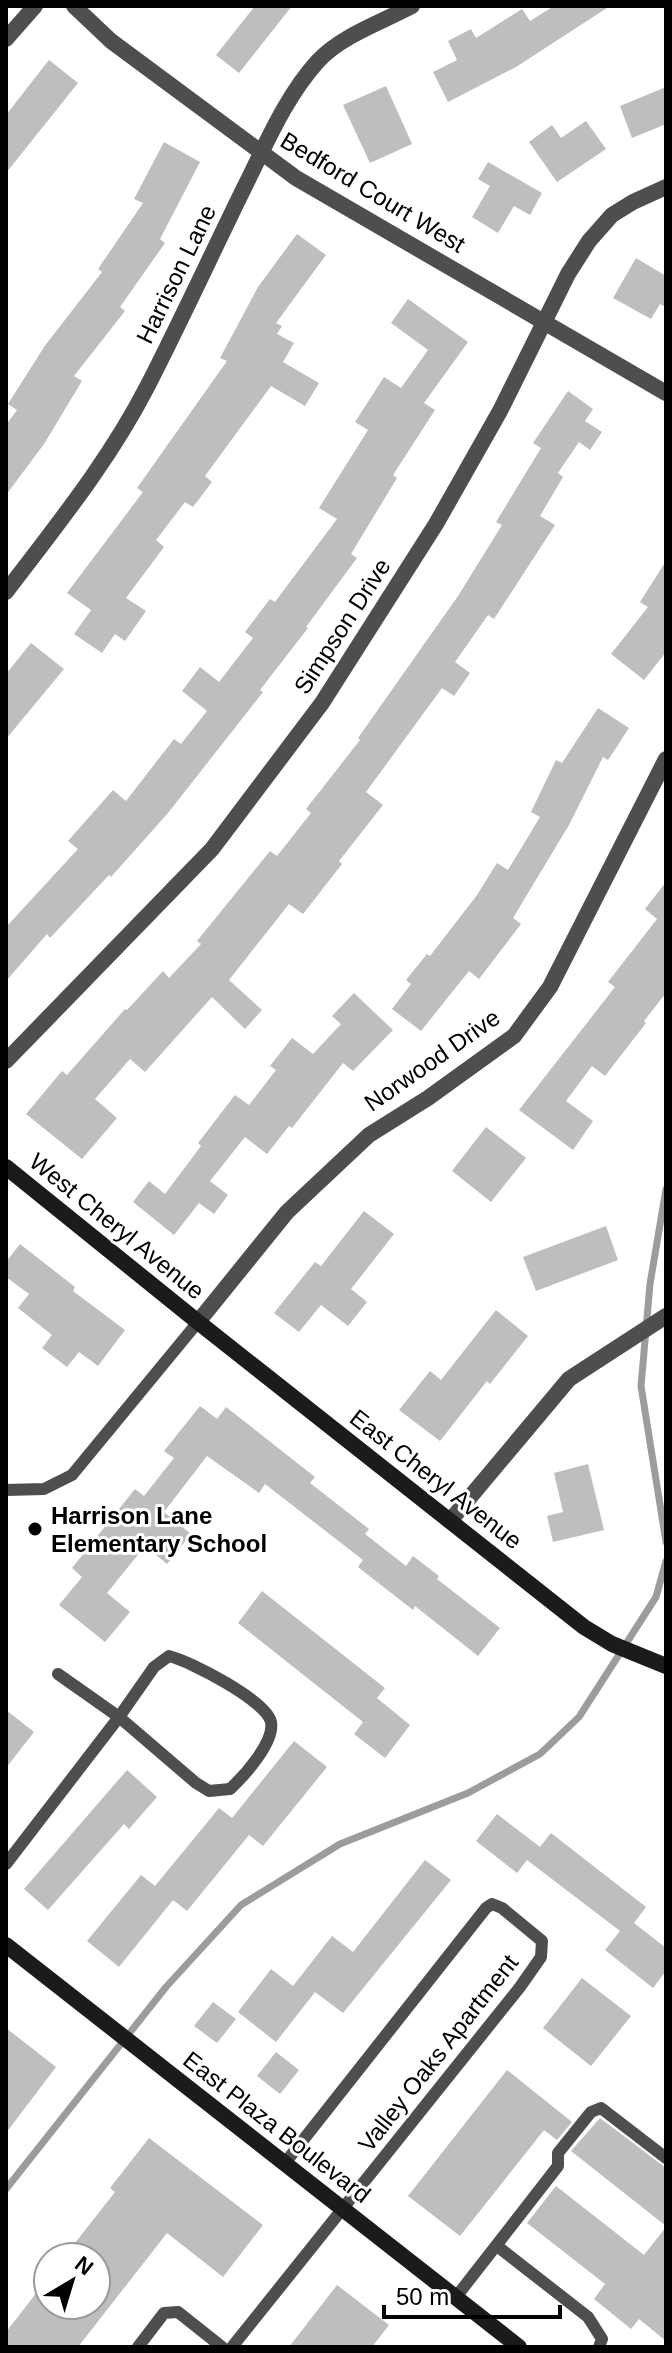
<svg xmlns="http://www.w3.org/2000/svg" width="672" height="2353" viewBox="0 0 672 2353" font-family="Helvetica,sans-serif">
	<rect width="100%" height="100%" fill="#fff"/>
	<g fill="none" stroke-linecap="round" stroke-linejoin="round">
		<g stroke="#9c9c9c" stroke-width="7">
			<path d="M666 1189 650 1284 641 1386 666 1542"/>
			<path d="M6 2189 166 1987 241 1905 340 1844 468 1793 540 1754 579 1717 656 1597 666 1561"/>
		</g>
	</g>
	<g fill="#bebebe">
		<path d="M255 6H292L239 73 216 55Z"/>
		<path d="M554 6H610L516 67 448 102 433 72 457 60 448 41 471 29 476 38 522 9 530 21Z"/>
		<path d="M49 60 78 83 6 173V115Z"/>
		<path d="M386 86 412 144 370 163 343 105Z"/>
		<path d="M666 87V124L632 138 620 106Z"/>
		<path d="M586 121 606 149 557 182 529 142 552 125 561 138Z"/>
		<path d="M164 142 200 162 160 239 165 243 120 307 125 311 74 376 82 381 44 444 6 495V425L17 410 8 404 44 347 102 272 98 269 143 203 134 199Z"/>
		<path d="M488 162 542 193 530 215 514 206 498 233 472 217 490 186 478 179Z"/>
		<path d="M297 234 326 255 276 323 282 326 277 334 294 343 283 362 319 383 305 406 271 386 205 476 212 482 193 507 185 502 156 540 164 547 126 598 146 611 125 641 115 634 102 653 74 634 91 610 67 593 143 492 137 488 227 361 220 358 258 287Z"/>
		<path d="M636 258 666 276V307L660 304 651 319 613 298Z"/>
		<path d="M408 299 468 342 424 403 435 410 393 475 397 478 351 554 357 558 306 627 308 628 260 690 263 692 168 813 111 877 109 875 50 938 47 934 6 981V927L78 849 68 841 113 790 126 801 174 739 181 744 207 711 182 691 200 667 219 682 253 638 245 632 270 599 275 602 337 519 319 508 368 430 355 422 384 377 401 388 428 350 391 323Z"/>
		<path d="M568 391 593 409 585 421 602 432 590 450 579 442 558 473 563 477 540 516 555 525 494 619 488 615 455 662 470 673 454 696 442 688 366 792 383 805 339 861 342 864 303 914 289 904 229 980 262 1010 245 1029 212 997 145 1072 130 1059 95 1099 117 1118 82 1159 26 1114 62 1071 67 1075 125 1009 127 1010 163 971 169 978 201 944 197 941 270 851 277 856 311 813 306 809 360 740 358 738 458 596 502 525 496 522 541 448 533 443Z"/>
		<path d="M666 561V652L644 680 611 654 648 607 640 602Z"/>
		<path d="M31 643 64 669 6 739V674Z"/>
		<path d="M598 708 629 728 608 760 603 757 569 825 513 918 521 924 479 979 469 971 421 1031 392 1009 411 984 406 980 427 954 430 956 477 895 497 863 508 870 540 817 531 812 556 760 562 763Z"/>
		<path d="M666 882V993L644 1021 646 1023 605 1076 592 1066 566 1101 593 1121 573 1150 519 1110 615 987 608 982 657 919 645 909Z"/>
		<path d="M354 993 393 1030 353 1071 343 1063 292 1128 289 1126 267 1154 245 1137 210 1181 228 1195 214 1214 199 1203 174 1235 133 1202 149 1181 165 1194 201 1146 198 1143 235 1095 249 1105 276 1070 270 1066 292 1038 313 1054 341 1024 332 1016Z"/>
		<path d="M486 1127 526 1158 491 1202 452 1171Z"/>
		<path d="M364 1211 394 1234 351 1289 367 1302 348 1326 321 1305 299 1332 274 1313 315 1262 321 1266Z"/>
		<path d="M606 1226 618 1260 536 1291 523 1257Z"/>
		<path d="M20 1244 75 1287 73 1291 125 1330 98 1366 79 1352 67 1367 42 1348 52 1335 18 1308 29 1294 6 1277V1262Z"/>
		<path d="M496 1310 528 1336 490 1384 487 1381 440 1441 399 1410 430 1371 441 1380Z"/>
		<path d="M200 1406 217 1419 226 1407 315 1477 310 1483 369 1529 365 1534 406 1566 413 1556 439 1576 437 1579 500 1628 478 1656 415 1606 413 1610 358 1567 363 1560 265 1484 259 1493 207 1456 164 1512 191 1534 167 1564 145 1546 107 1593 130 1612 105 1642 59 1605 82 1577 72 1568 135 1489 144 1496 174 1458 164 1451Z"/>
		<path d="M588 1464 604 1530 553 1542 547 1516 563 1512 554 1473Z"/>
		<path d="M262 1591 385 1688 377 1698 410 1725 385 1758 354 1734 363 1722 238 1623Z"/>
		<path d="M6 1710 34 1732 6 1768Z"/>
		<path d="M294 1741 327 1767 263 1846 249 1835 187 1911 173 1900 119 1967 87 1941 141 1875 155 1886 219 1808 232 1818Z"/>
		<path d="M127 1770 157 1797 129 1829 124 1824 48 1910 24 1889Z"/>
		<path d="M497 1814 540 1847 551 1833 646 1907 634 1923 666 1948V1971L653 1988 605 1950 620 1931 527 1860 517 1873 476 1841Z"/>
		<path d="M425 1860 451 1880 343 2013 315 1992 276 2042 238 2012 271 1969 293 1986 332 1936 353 1952Z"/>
		<path d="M582 1978 631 2016 591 2066 543 2028Z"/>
		<path d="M213 2002 236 2019 217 2043 194 2026Z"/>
		<path d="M6 2028 56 2067 6 2133Z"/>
		<path d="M276 2052 299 2070 280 2094 257 2076Z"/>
		<path d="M507 2070 572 2122 557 2140 544 2130 460 2236 408 2196Z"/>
		<path d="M600 2118 666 2168V2226L571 2151Z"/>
		<path d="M149 2138 263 2225 223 2277 167 2233 78 2347H6V2332L48 2278V2305H96V2257H64L115 2192 110 2188Z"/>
		<path d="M556 2186 644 2255 666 2227V2341L639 2319 631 2329 594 2299 605 2284 527 2223Z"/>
		<path d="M337 2285 389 2325 372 2347H289Z"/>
	</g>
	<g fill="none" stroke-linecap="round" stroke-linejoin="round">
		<g stroke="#4e4e4e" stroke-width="12">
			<path d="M6 1490 44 1489 72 1475 198 1322"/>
			<path d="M169 1656C190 1661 267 1701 271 1722 275 1742 244 1776 230 1789L209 1791 196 1783 119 1717 154 1667Z"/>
			<path d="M6 1864 119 1717 58 1674"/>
			<path d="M497 2246 588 2317 602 2339 599 2347"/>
			<path d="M456 2297 558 2166V2153L591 2112 601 2108 666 2158"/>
			<path d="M138 2347 164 2313 178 2312 222 2347"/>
			<path d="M232 2347 520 1987 541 1957 542 1941 502 1908 492 1904 486 1908 285 2163"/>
		</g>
		<g stroke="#4e4e4e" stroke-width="16">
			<path d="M74 6 111 41 296 178 666 393"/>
			<path d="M6 39 35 6"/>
			<path d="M6 592C56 526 109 461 147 387 181 321 212 253 245 186 266 144 286 96 318 61 341 36 382 22 412 6"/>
			<path d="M6 1061 212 849 322 703 436 524 500 411 568 274 589 241 612 215 633 202 666 187"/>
			<path d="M198 1322 287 1212 369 1135 428 1098 514 1036 550 987 666 759"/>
			<path d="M450 1521 569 1379 666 1316"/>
		</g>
		<g stroke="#1b1b1b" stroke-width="16">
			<path d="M6 1167 198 1322 584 1627 612 1644 666 1666"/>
			<path d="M6 1945 519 2347"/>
		</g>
	</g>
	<circle fill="#000" stroke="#fff" stroke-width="3" cx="35" cy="1529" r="8"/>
	<g text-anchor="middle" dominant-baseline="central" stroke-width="6" stroke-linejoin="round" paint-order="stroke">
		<g font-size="24" fill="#000" stroke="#fff">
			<text transform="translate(373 192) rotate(31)">Bedford Court West</text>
			<text transform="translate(176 274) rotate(-64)">Harrison Lane</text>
			<text transform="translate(342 626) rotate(-57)">Simpson Drive</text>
			<text transform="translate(432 1060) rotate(-35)">Norwood Drive</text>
			<text transform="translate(117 1226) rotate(39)">West Cheryl Avenue</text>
			<text transform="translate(436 1479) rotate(38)">East Cheryl Avenue</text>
			<text transform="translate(438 2053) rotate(-52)">Valley Oaks Apartment</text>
			<text transform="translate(277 2127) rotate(38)">East Plaza Boulevard</text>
		</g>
		<g font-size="24" font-weight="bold" fill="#000" stroke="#fff" text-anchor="start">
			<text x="51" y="1515">Harrison Lane<tspan x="51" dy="28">Elementary School</tspan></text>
		</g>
	</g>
	<rect width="672" height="2353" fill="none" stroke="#000000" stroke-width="16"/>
	<g transform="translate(72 2281) rotate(38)"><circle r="38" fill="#ffffff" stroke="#999999" stroke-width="2"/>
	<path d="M0-6L14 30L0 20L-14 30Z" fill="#000000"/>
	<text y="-12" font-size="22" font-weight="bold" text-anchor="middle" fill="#000000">N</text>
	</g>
	<path d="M384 2305v12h176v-12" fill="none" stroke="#000000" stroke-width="4"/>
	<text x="396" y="2305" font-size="24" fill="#000000" stroke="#ffffff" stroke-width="6" paint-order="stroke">50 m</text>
</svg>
